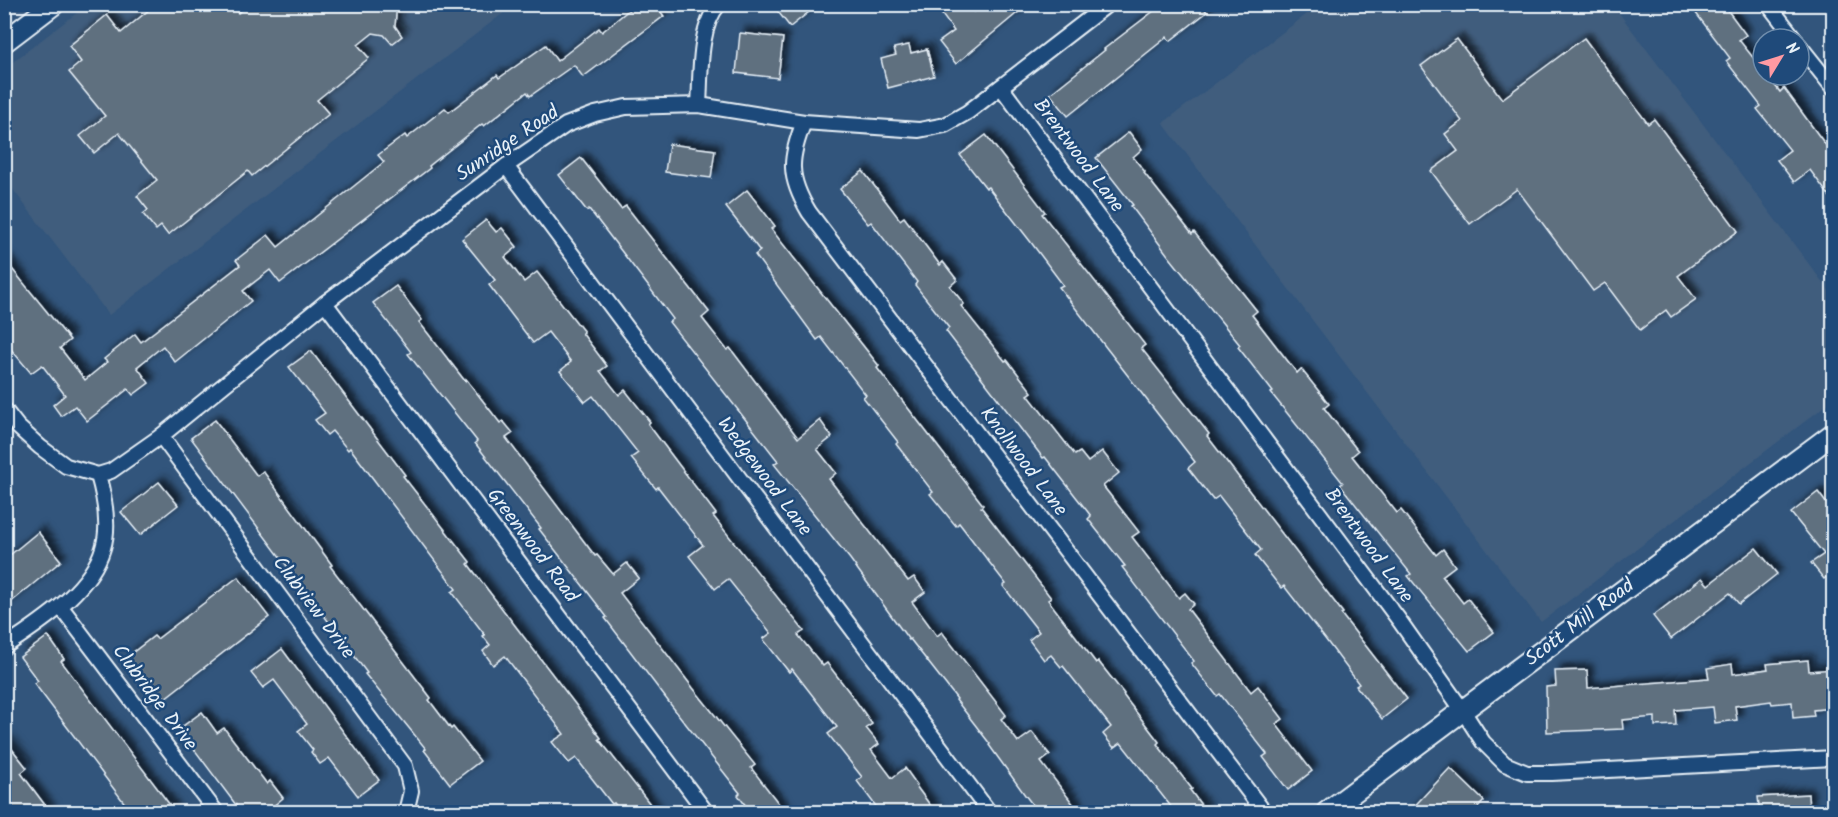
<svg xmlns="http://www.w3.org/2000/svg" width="1838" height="817" viewBox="0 0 1838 817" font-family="Kalam,sans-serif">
	<defs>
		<filter id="shadow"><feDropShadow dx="5.5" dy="-5.5" stdDeviation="3" flood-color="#0009"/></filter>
	</defs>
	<rect width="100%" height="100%" fill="#32557c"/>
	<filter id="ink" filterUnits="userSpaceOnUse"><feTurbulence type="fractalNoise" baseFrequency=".0167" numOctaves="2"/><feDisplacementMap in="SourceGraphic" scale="12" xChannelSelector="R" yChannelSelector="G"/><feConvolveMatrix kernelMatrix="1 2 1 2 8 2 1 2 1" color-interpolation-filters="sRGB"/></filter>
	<g filter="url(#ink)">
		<g fill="#405d7d">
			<path d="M87 5H514L109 315 5 179V68Z"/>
			<path d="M1319 5H1613L1833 296V400L1541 622 1163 123Z"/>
		</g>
		<g fill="#5f6f7f" stroke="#e8f1f8" stroke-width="1.5" filter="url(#shadow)">
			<path d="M156 4H231L238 13 250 4H397L395 26 402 36 392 44 384 35 373 33 358 45 369 58 317 100 329 114 252 176 248 171 168 235 161 226 156 230 143 214 148 210 137 196 157 180 119 133 94 153 80 136 105 116 69 72 81 62 69 46 107 15 121 33Z"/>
			<path d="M636 4H655L664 16 583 77 574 65 530 96 527 92 484 126 482 124 429 166 430 168 280 283 270 270 243 291 251 301 175 362 163 346 137 367 149 383 133 395 128 389 87 421 75 406 61 416 53 405 65 395 42 365 31 373 4 341V259L70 340 60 348 85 380 107 362 104 359 135 334 141 342 240 265 236 260 268 235 278 247 384 162 378 155 405 135 407 138 445 108 449 112 497 75 499 78 546 45 557 61 599 28 602 32Z"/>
			<path d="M772 4H819L790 27Z"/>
			<path d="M950 4H968L974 12 984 4H1028L956 64 939 42 954 31 940 12Z"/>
			<path d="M1163 4H1201L1207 12 1170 41 1167 37 1068 116 1050 94 1105 50 1104 49Z"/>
			<path d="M1689 4H1723L1746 35 1739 40 1763 70V75H1767L1780 92 1784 88 1833 155V201L1810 170 1794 182 1777 160 1790 150 1757 109 1761 106 1726 61 1730 58Z"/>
			<path d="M740 33 783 38 778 78 736 73Z"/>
			<path d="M1584 38 1648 124 1654 119 1738 231 1678 276 1696 299 1671 317 1666 310 1640 330 1605 283 1593 291 1517 189 1470 224 1431 171 1458 151 1445 134 1462 121 1421 66 1457 39 1502 99Z"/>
			<path d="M909 45 911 53 927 49 934 76 888 88 881 59 896 55 894 48Z"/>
			<path d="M1129 132 1142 149 1133 157 1145 172 1144 173 1192 234 1194 232 1257 311 1252 315 1297 373 1301 369 1329 404 1324 408 1358 451 1352 456 1397 513 1401 510 1436 555 1443 549 1455 566 1442 576 1463 603 1468 599 1494 632 1469 651 1408 576 1411 574 1340 485 1343 483 1271 393 1273 392 1238 347 1240 345 1167 254 1131 206 1133 205 1096 158Z"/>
			<path d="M986 135 1045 212 1042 214 1145 345 1141 348 1209 434 1207 436 1343 613 1341 614 1407 699 1382 719 1356 686 1359 684 1326 640 1284 586 1281 588 1255 555 1261 550 1219 496 1213 500 1188 468 1195 462 1059 287 1063 285 1030 241 988 187 986 188 960 155Z"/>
			<path d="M669 144 715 150 711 178 665 172Z"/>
			<path d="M581 158 621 209 626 206 709 312 702 318 727 350 730 348 798 438 820 420 832 437 817 449 836 473 829 479 908 581 914 577 925 592 912 602 937 636 942 632 1006 715 1001 719 1018 742 1032 732 1050 755 1041 762 1080 813H1039L1025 795 989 745 990 744 956 700 957 699 910 639 909 640 850 559 774 464 778 461 669 322 673 319 639 274 589 209 587 211 559 175Z"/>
			<path d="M863 171 900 220 904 217 940 265 943 262 957 280 950 286 964 304 961 306 1005 361 1007 360 1032 392 1028 395 1075 455 1080 452 1088 462 1102 451 1119 473 1103 486 1139 532 1132 537 1179 598 1185 593 1194 604 1188 609 1251 692 1258 686 1283 719 1276 724 1312 771 1288 790 1263 757 1267 754 1220 694 1217 696 1191 663 1194 661 1122 567 1125 566 1088 519 1091 516 1045 457 1043 458 946 331 949 328 915 285 917 282 871 222 868 224 840 189Z"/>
			<path d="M747 190 775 226 771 229 879 366 877 368 983 505 981 507 1051 598 1048 600 1096 663 1098 661 1124 694 1123 695 1159 742 1157 744 1192 789 1190 790 1207 813H1176L1121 743 1114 748 1103 734 1111 727 1063 666 1061 667 1051 655 1044 660 1029 640 1039 632 1003 586 1006 584 959 523 956 526 930 494 933 492 896 444 898 442 863 397 866 395 821 337 817 340 755 255 760 251 726 207Z"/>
			<path d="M486 220 496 232 502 228 517 247 505 257 524 282 537 272 584 332 582 333 607 366 600 371 619 395 625 390 650 422 648 424 716 514 713 516 804 631 798 635 823 666 827 663 853 697 872 724 866 728 879 744 871 750 892 778 905 768 917 785 916 786 936 813H881L857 781 862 777 828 734 837 727 792 669 789 672 763 639 771 633 728 579 715 589 689 556 703 545 658 487 656 489 631 458 638 453 593 396 585 402 560 371 571 362 548 332 533 343 489 285 495 280 462 239Z"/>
			<path d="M396 286 422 320 419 322 465 381 466 379 500 423 503 421 513 433 506 438 595 556 597 555 613 574 627 563 639 578 620 593 693 688 755 765 751 768 786 813H751L738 795 740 793 671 705 605 618 607 617 539 529 541 528 475 443 477 441 408 354 411 352 373 303Z"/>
			<path d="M311 351 405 475 403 476 470 562 468 564 601 738 599 739 657 813H622L614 803 612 804 576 758 569 763 552 742 564 734 505 656 493 665 483 651 490 645 483 636 485 635 452 592 456 589 350 448 348 450 332 431 327 435 315 420 325 413 289 367Z"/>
			<path d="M215 420 257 476 263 471 332 565 330 566 431 698 429 700 451 729 453 727 480 761 450 784 424 750 426 749 365 674 367 673 191 438Z"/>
			<path d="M159 482 178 505 140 535 121 512Z"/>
			<path d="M1818 492 1833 512V572L1824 579 1811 563 1824 554 1791 513Z"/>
			<path d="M38 532 61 561 4 608V560Z"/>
			<path d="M1756 548 1777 574 1739 604 1730 593 1671 639 1653 616 1702 578 1708 585Z"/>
			<path d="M238 577 269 617 165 698 153 684 149 686 127 657 154 636 157 639Z"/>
			<path d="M48 636 64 659 61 661 176 813H132L34 683 38 681 20 657Z"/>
			<path d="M282 649 379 780 358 796 329 758 320 764 311 752 313 750 298 731 307 724 274 680 263 688 251 673Z"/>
			<path d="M1808 660 1809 671 1833 669V708L1813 710 1814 716 1793 718 1792 702 1772 704 1771 701 1735 706 1737 720 1715 723 1713 707 1675 710 1676 725 1655 726V717L1622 720 1623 729 1547 732 1546 687 1556 686 1555 671 1587 670 1588 688 1709 678 1707 668 1732 664 1733 674 1768 669 1767 664Z"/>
			<path d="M202 712 217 733 224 728 267 784 270 781 283 798 265 813H242L179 729Z"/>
			<path d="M4 739 27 768 21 773 51 813H12L4 803Z"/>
			<path d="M1450 768 1484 801 1473 813H1408Z"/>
			<path d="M1808 794 1809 813H1760L1758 797Z"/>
		</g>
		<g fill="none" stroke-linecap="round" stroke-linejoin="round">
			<defs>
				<g id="street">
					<path d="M1768 4 1795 39"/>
					<path d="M1799 45 1834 89"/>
					<path d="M1001 87 1399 620 1463 711 1483 742 1505 764 1527 773H1552L1834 758"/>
					<path d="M699 105C701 76 698 27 719 4"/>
					<path d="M804 122C789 159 788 177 809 212L1264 812"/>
					<path d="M506 166 989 812"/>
					<path d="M325 303 706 812"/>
					<path d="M4 409 18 427 40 447 66 466 98 475 111 471 161 436 325 303 506 166 566 125 595 114 626 107 699 105 804 122 919 130 945 125 968 112 1108 4"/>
					<path d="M161 436 405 766 411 791 406 812"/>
					<path d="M61 607 216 812"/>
					<path d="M4 647C40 622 90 592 103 548 110 526 104 496 98 475"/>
				</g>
				<g id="secondary">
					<path d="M4 42 54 4"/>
					<path d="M1327 812 1834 433"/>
				</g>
			</defs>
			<use href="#street" stroke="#e8f1f8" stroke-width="18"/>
			<use href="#secondary" stroke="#e8f1f8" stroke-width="24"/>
			<use href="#street" stroke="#1f4a7a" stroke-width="14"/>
			<use href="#secondary" stroke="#1f4a7a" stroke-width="20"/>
		</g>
	</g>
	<g text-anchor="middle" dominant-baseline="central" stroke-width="5" stroke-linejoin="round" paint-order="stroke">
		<g font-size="20" fill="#e8f1f8" stroke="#1f4a7a">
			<text transform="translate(508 144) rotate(-34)">Sunridge Road</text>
			<text transform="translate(1078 156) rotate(53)">Brentwood Lane</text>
			<text transform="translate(1023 462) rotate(53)">Knollwood Lane</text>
			<text transform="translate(764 477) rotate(53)">Wedgewood Lane</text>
			<text transform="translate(532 546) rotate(53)">Greenwood Road</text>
			<text transform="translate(1368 546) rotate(54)">Brentwood Lane</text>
			<text transform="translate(313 608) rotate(53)">Clubview Drive</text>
			<text transform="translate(1580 623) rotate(-37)">Scott Mill Road</text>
			<text transform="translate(154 698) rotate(53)">Clubridge Drive</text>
		</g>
	</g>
	<rect width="1838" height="817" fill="none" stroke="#1f4a7a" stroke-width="24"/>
	<rect x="12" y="12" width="1814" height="793" fill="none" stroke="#e8f1f8" stroke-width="2" filter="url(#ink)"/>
	<g transform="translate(1781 57) rotate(52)"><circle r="28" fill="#1f4a7a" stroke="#6f8dac" stroke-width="1.5"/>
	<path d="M0-4.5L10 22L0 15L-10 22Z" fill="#ff9aa2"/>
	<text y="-9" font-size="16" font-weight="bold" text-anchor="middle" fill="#e8f1f8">N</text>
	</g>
</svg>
